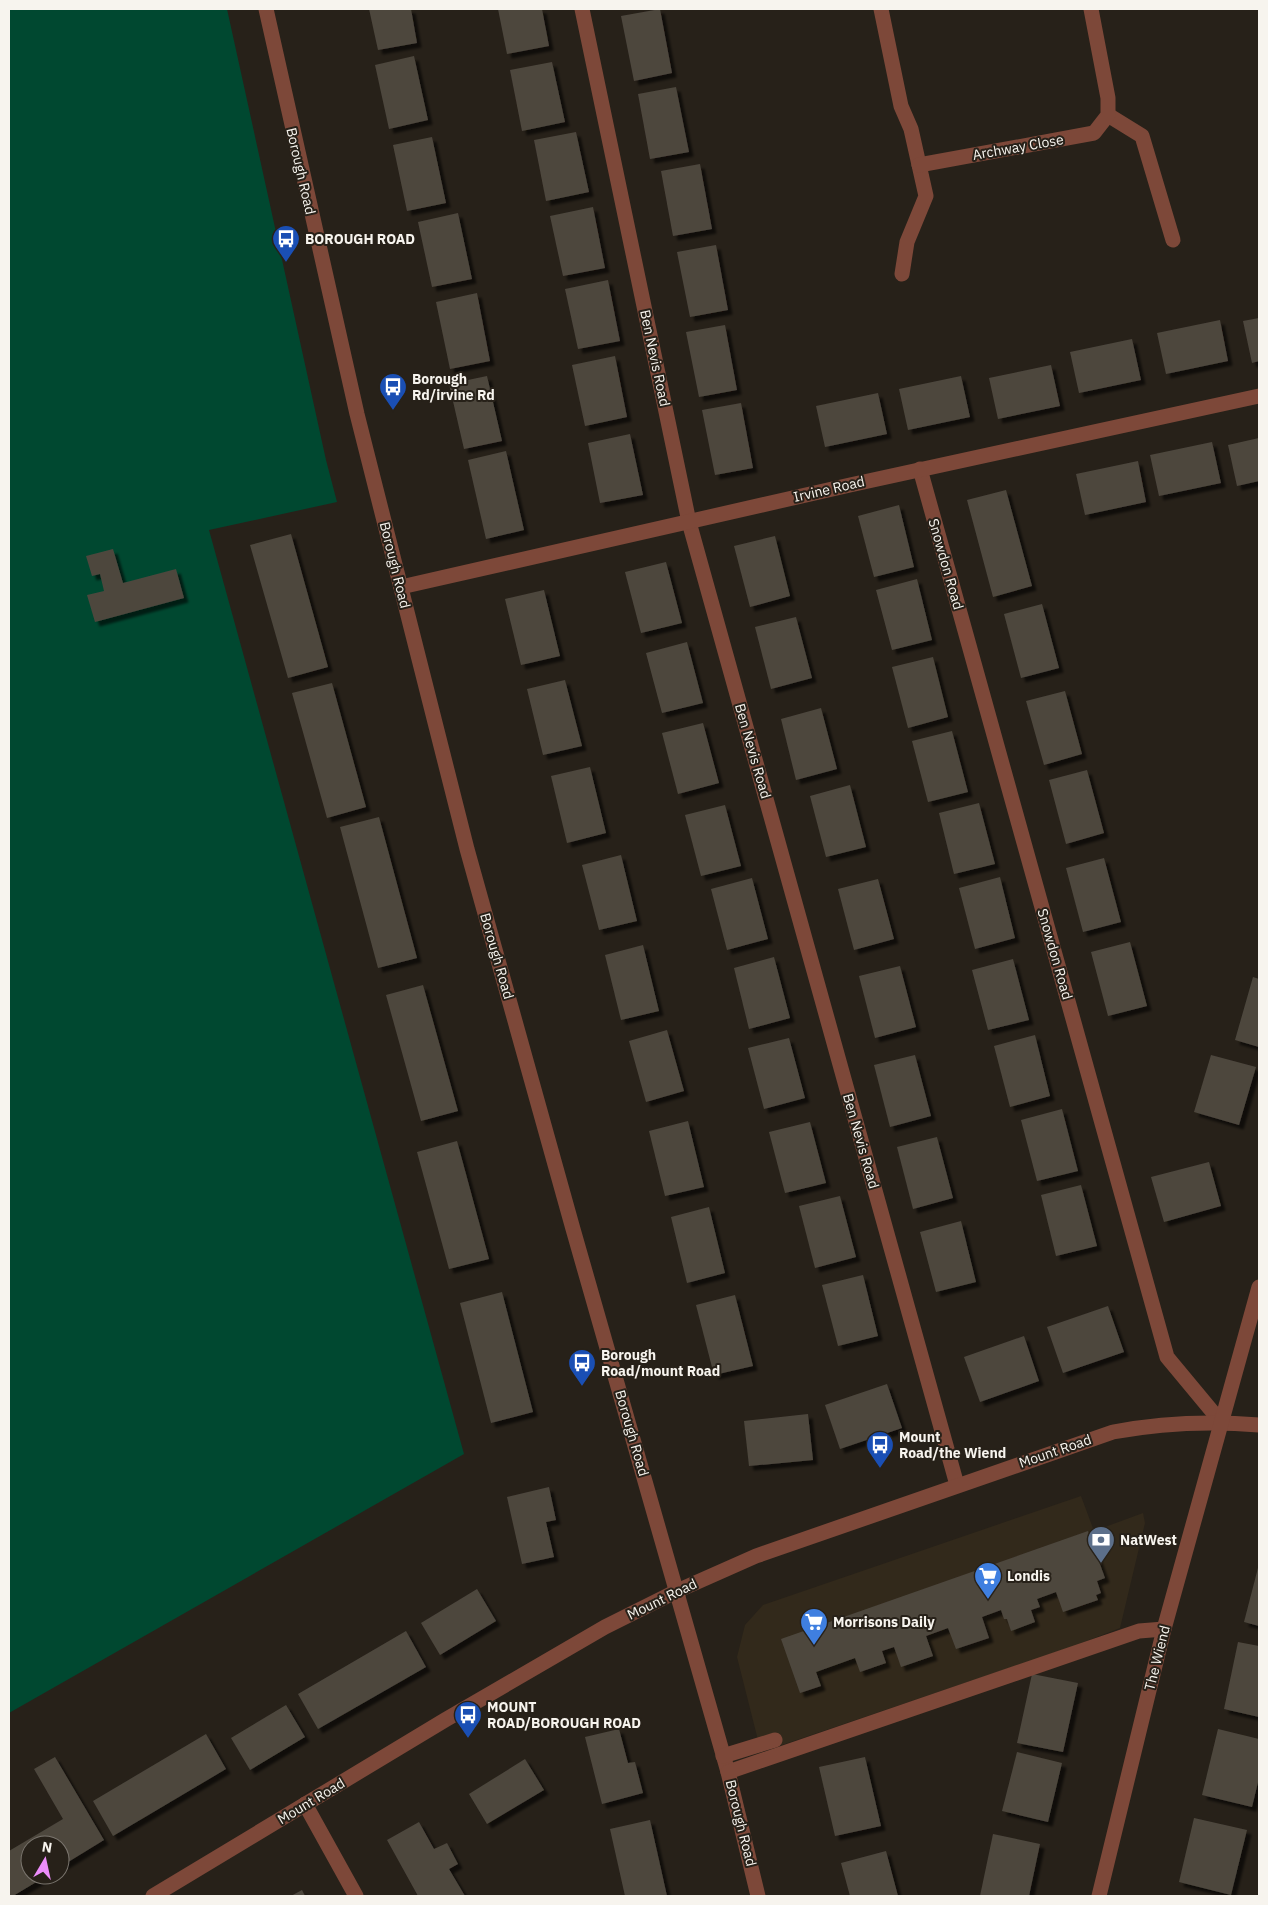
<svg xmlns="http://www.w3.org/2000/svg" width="1268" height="1905" viewBox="0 0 1268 1905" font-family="'IBM Plex Sans',sans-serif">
	<defs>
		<filter id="shadow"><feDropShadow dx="4.5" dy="4.5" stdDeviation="1" flood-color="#0009"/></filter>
	</defs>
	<rect width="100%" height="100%" fill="#272119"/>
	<path fill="#32291b" d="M1081 1496 1094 1531 1143 1513 1145 1523 1120 1628 1074 1646 761 1752 737 1657 745 1625 763 1605Z"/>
	<path fill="#004830" d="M9 9H227L326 460 337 502 209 530 464 1454 9 1713Z"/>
	<g fill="#4d473e" filter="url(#shadow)">
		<path d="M369 9H411L417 43 378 50Z"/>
		<path d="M498 9H542L549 46 507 54Z"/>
		<path d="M660 9 672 73 634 81 621 16Z"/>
		<path d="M414 56 428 120 389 129 375 65Z"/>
		<path d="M552 62 565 122 522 131 510 70Z"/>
		<path d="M676 87 689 152 650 159 638 94Z"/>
		<path d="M576 132 589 192 546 201 534 140Z"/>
		<path d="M432 137 446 203 407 211 393 145Z"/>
		<path d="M700 164 712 229 673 236 661 171Z"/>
		<path d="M593 207 605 268 563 276 550 216Z"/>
		<path d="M458 213 472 279 432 287 418 222Z"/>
		<path d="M716 245 728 310 690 317 677 252Z"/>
		<path d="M608 280 620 341 578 349 565 289Z"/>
		<path d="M477 293 490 361 450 369 436 302Z"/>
		<path d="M1259 318V361L1252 363 1243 321Z"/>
		<path d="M1220 320 1228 361 1166 374 1157 333Z"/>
		<path d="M725 325 737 390 699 397 686 332Z"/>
		<path d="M1132 339 1141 380 1079 393 1070 352Z"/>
		<path d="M615 356 627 417 585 426 572 365Z"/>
		<path d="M1051 365 1060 406 998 419 989 378Z"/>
		<path d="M487 376 502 441 464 449 449 384Z"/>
		<path d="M961 376 970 417 908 430 899 389Z"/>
		<path d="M878 393 887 434 825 447 816 406Z"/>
		<path d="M741 403 753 468 715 475 702 410Z"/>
		<path d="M630 434 643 495 600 503 588 443Z"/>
		<path d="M1259 438V481L1237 486 1228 445Z"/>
		<path d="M1212 442 1221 483 1159 496 1150 455Z"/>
		<path d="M506 451 524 530 486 539 468 460Z"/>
		<path d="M1138 461 1146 502 1085 515 1076 474Z"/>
		<path d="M1006 490 1032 586 993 597 967 500Z"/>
		<path d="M899 505 914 567 874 577 858 516Z"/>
		<path d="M291 534 328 667 288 678 250 545Z"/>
		<path d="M775 536 790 596 750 607 734 546Z"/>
		<path d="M113 549 123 583 176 569 184 598 95 622 87 595 104 591 100 574 92 576 86 556Z"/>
		<path d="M666 562 682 623 641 633 625 572Z"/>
		<path d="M917 579 932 640 892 650 876 590Z"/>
		<path d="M544 590 560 656 521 665 505 599Z"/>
		<path d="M1042 604 1059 668 1021 678 1004 614Z"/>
		<path d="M796 617 812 678 771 689 755 627Z"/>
		<path d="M687 642 703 703 662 713 646 653Z"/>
		<path d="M933 657 948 717 908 728 892 667Z"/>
		<path d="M565 680 582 746 543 755 527 689Z"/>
		<path d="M332 683 366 807 327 818 292 693Z"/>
		<path d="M1065 691 1082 754 1044 765 1026 701Z"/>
		<path d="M821 708 837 769 796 780 781 719Z"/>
		<path d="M703 723 719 783 678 794 662 733Z"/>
		<path d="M952 731 968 792 928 802 912 741Z"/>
		<path d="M590 767 606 833 567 843 551 776Z"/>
		<path d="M1087 770 1104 833 1066 844 1049 780Z"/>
		<path d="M850 785 866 847 826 857 810 796Z"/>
		<path d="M979 803 995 864 954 874 939 813Z"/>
		<path d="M725 805 741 866 701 876 685 815Z"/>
		<path d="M379 817 417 958 378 968 340 827Z"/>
		<path d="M621 855 637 921 599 930 582 865Z"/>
		<path d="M1104 858 1121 922 1083 932 1066 868Z"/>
		<path d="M1000 877 1015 938 975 949 959 888Z"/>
		<path d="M752 878 768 939 727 950 711 889Z"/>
		<path d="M878 879 894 939 854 950 838 889Z"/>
		<path d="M1130 942 1147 1006 1108 1016 1091 952Z"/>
		<path d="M643 945 659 1011 621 1020 605 955Z"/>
		<path d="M774 957 790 1018 749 1029 734 968Z"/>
		<path d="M1013 959 1029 1020 988 1030 972 970Z"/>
		<path d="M900 966 916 1027 875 1038 859 976Z"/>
		<path d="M1253 977 1259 979V1047L1235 1040Z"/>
		<path d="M423 985 458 1111 421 1121 386 995Z"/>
		<path d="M667 1030 684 1091 646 1102 629 1041Z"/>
		<path d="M1035 1035 1050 1096 1010 1107 994 1046Z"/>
		<path d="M789 1038 805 1098 764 1109 748 1048Z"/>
		<path d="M915 1055 931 1116 890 1127 874 1065Z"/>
		<path d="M1211 1055 1256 1067 1239 1125 1194 1112Z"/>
		<path d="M1062 1109 1078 1171 1037 1181 1021 1120Z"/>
		<path d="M688 1121 704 1187 665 1196 649 1131Z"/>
		<path d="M810 1122 826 1183 785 1193 769 1132Z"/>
		<path d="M937 1137 953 1198 913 1209 897 1147Z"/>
		<path d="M457 1141 489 1259 449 1269 417 1152Z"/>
		<path d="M1209 1162 1221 1206 1164 1222 1151 1177Z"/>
		<path d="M1081 1185 1097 1246 1056 1256 1041 1195Z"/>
		<path d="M840 1196 856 1257 815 1268 799 1206Z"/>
		<path d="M709 1207 725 1273 687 1283 671 1217Z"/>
		<path d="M961 1221 976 1282 936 1292 920 1232Z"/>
		<path d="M863 1275 878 1336 838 1346 822 1285Z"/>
		<path d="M502 1292 533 1412 491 1423 460 1303Z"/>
		<path d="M735 1295 753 1366 714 1375 696 1305Z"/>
		<path d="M1108 1306 1124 1352 1063 1373 1047 1327Z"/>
		<path d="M1024 1336 1039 1381 980 1402 964 1357Z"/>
		<path d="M887 1384 902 1428 840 1449 825 1405Z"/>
		<path d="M808 1414 813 1460 749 1466 744 1421Z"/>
		<path d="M549 1487 556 1520 546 1522 554 1557 522 1564 507 1497Z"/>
		<path d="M1088 1531 1105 1578 1097 1581 1101 1593 1096 1595 1098 1600 1063 1612 1056 1592 1037 1599 1040 1607 1031 1610 1035 1622 1011 1631 1007 1619H1004L1001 1610 982 1617 989 1638 956 1649 948 1628 926 1636 933 1656 901 1667 894 1647 882 1651 886 1663 860 1672 855 1658 816 1672 821 1686 800 1693 781 1639Z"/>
		<path d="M1259 1564V1626L1244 1622Z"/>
		<path d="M477 1589 496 1621 440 1655 421 1623Z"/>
		<path d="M406 1631 426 1667 318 1729 298 1694Z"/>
		<path d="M1238 1642 1259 1646V1717L1224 1709Z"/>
		<path d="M1032 1674 1078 1683 1063 1752 1017 1743Z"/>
		<path d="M286 1705 305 1737 250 1770 231 1738Z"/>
		<path d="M619 1729 628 1763 635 1762 643 1793 602 1804 585 1737Z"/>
		<path d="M1218 1729 1259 1739V1778L1252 1807 1202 1795Z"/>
		<path d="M206 1734 226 1769 113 1836 93 1801Z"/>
		<path d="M1017 1752 1062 1763 1048 1822 1002 1811Z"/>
		<path d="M55 1757 104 1840 60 1867V1845H30V1875H48L13 1896H9V1851L63 1819 34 1769Z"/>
		<path d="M865 1757 881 1826 835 1836 819 1767Z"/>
		<path d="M525 1759 544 1790 487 1824 469 1794Z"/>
		<path d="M1194 1818 1247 1830 1231 1895 1179 1882Z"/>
		<path d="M650 1820 667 1896H625L610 1829Z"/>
		<path d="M419 1822 434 1849 447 1843 458 1864 449 1869 465 1896H418L387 1840Z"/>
		<path d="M993 1834 1040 1844 1029 1896H980Z"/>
		<path d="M886 1851 898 1896H850L841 1863Z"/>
		<path d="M302 1890 305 1896H291Z"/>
	</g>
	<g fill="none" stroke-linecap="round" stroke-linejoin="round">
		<g stroke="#7d4839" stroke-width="15">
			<path d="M266 9 357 414 467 849 573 1229 728 1772 758 1896"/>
			<path d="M582 9 689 522 957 1485"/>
			<path d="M881 9 901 106 911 129 926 196 907 242 902 274"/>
			<path d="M1108 115 1142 136 1173 240"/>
			<path d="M919 165 1094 133 1108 115V98L1091 9"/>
			<path d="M920 469 1167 1357 1221 1422"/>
			<path d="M401 587 850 485 1259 396"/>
			<path d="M723 1756 775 1740"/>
			<path d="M728 1772 1139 1631 1164 1629"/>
			<path d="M305 1804 356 1896"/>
			<path d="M153 1896 445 1720 605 1627 677 1591 756 1556 1113 1432C1161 1423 1211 1421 1259 1425"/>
			<path d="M1099 1896 1164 1629 1259 1287"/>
		</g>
	</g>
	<defs>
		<symbol id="bus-pin" viewBox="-11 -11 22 30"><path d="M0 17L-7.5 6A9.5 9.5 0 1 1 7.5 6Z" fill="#1a4fb4" stroke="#272119"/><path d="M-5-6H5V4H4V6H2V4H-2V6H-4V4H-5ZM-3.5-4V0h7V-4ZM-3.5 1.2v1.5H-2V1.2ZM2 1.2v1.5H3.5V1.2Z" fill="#fff"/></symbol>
		<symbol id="bank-pin" viewBox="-11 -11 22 30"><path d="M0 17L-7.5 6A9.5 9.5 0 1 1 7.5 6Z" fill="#5c6f8a" stroke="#272119"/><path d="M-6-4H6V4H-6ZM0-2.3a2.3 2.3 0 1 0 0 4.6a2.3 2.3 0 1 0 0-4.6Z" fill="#fff"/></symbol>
		<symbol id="supermarket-pin" viewBox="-11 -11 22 30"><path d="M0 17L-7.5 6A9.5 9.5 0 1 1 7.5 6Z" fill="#3f7fe0" stroke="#272119"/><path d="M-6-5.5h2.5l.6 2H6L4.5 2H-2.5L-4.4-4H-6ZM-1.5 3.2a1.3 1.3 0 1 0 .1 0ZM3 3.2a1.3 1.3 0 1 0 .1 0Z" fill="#fff"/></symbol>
	</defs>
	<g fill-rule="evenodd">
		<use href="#bus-pin" x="270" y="223" width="32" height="43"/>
		<use href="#bus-pin" x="377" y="371" width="32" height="43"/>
		<use href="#bus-pin" x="566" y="1347" width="32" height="43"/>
		<use href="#bus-pin" x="864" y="1429" width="32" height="43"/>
		<use href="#bank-pin" x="1085" y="1524" width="32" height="43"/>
		<use href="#supermarket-pin" x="972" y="1560" width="32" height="43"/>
		<use href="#supermarket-pin" x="798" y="1606" width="32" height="43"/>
		<use href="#bus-pin" x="452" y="1699" width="32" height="43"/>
	</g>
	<g text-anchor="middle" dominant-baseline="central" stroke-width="4" stroke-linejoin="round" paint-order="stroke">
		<g font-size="14" fill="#f7f4ee" stroke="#272119">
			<text transform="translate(1018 147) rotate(-10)">Archway Close</text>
			<text transform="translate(301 171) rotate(77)">Borough Road</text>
			<text transform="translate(655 358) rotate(78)">Ben Nevis Road</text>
			<text transform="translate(829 489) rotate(-13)">Irvine Road</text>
			<text transform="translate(946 564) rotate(74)">Snowdon Road</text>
			<text transform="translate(395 565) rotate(76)">Borough Road</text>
			<text transform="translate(753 751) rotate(74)">Ben Nevis Road</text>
			<text transform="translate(1055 954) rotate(74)">Snowdon Road</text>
			<text transform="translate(497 956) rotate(74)">Borough Road</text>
			<text transform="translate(861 1141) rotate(74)">Ben Nevis Road</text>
			<text transform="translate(632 1433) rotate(74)">Borough Road</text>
			<text transform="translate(1055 1451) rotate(-19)">Mount Road</text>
			<text transform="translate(662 1599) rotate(-26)">Mount Road</text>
			<text transform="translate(1157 1658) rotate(-76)">The Wiend</text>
			<text transform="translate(311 1801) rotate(-31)">Mount Road</text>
			<text transform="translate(741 1823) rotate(76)">Borough Road</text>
		</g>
		<g font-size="14" font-weight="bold" fill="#f7f4ee" stroke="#272119" text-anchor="start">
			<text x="305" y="239">BOROUGH ROAD</text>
			<text x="412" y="379">Borough<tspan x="412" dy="16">Rd/irvine Rd</tspan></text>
			<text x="601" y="1355">Borough<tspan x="601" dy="16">Road/mount Road</tspan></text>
			<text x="899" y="1437">Mount<tspan x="899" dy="16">Road/the Wiend</tspan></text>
			<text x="1120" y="1540">NatWest</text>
			<text x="1007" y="1576">Londis</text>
			<text x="833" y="1622">Morrisons Daily</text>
			<text x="487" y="1707">MOUNT<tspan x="487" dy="16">ROAD/BOROUGH ROAD</tspan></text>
		</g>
	</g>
	<rect width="1268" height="1905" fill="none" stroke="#f7f4ee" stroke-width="20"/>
	<g transform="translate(45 1860) rotate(9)"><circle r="24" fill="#272119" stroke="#7a756e"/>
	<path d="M0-4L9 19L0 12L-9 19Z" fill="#ec8cfa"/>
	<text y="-8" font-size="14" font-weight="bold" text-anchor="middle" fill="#f7f4ee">N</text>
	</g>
</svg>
